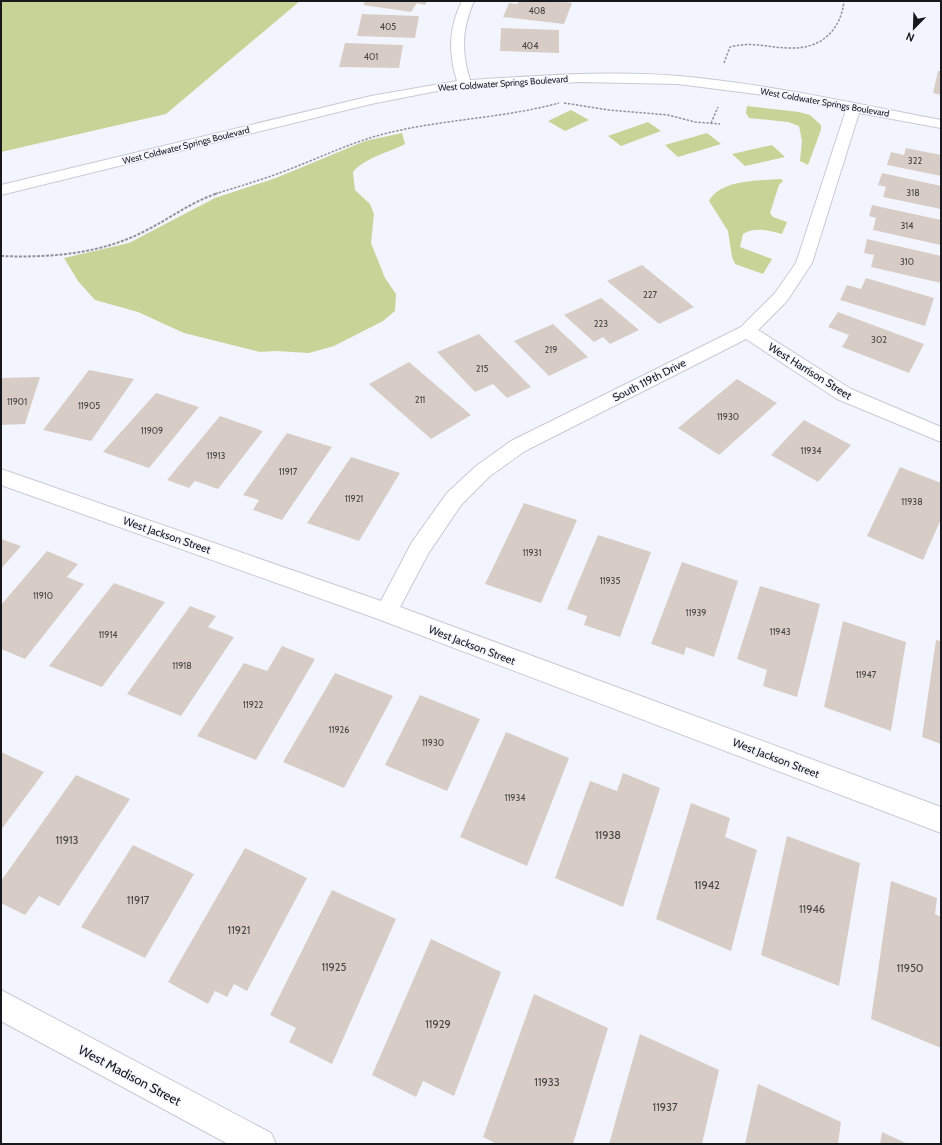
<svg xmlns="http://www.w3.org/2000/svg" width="942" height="1145" viewBox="0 0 942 1145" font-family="Cabin,sans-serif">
	<rect width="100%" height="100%" fill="#f3f5fe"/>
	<g fill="#c6d498">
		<path d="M1 1H300L166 114 1 152Z"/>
		<path d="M747 106 799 112 810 115 821 125V130L808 165 800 161 802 141 799 126 788 122 749 118 746 113Z"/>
		<path d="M571 110 589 120 565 131 548 121Z"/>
		<path d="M648 122 661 131 621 146 608 136Z"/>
		<path d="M402 133 405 144C388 153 366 157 353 172L355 190 370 204 374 214 371 243 385 278 396 294 395 311 383 321 334 346 309 353 276 351 260 352 184 333 138 312 95 300 78 281 64 258 129 243 215 198 276 178 365 141Z"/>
		<path d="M707 133 721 144 678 157 665 145Z"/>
		<path d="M772 145 785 157 745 166 732 154Z"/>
		<path d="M781 179 783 181 779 185 770 213 773 217 787 222 782 234C769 231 755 226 743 234L740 247 772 259 763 274 735 264 732 257 728 231 709 201C721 179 759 181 781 179Z"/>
	</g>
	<g fill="#d8cdc6">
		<path d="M366 1H427L425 5 417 3 411 12 363 5Z"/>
		<path d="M519 1H558L572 3 564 24 503 17 509 3 517 4Z"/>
		<path d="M362 14 419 16 415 38 357 36Z"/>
		<path d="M501 28 559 30V53L500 51Z"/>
		<path d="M345 43 403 45 399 68 339 67Z"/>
		<path d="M938 71H941V95L933 93Z"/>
		<path d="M906 148 941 155V176L887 165 891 152 904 155Z"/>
		<path d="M882 173 941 186V209L883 197 886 187 878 185Z"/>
		<path d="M872 205 941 220V245L873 230 876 218 869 216Z"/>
		<path d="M867 239 941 256V283L871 267 874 255 864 253Z"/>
		<path d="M642 265 694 307 659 324 607 281Z"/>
		<path d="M866 278 934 298 925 326 840 300 847 285 861 289Z"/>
		<path d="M601 298 639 330 610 344 603 337 594 342 564 315Z"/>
		<path d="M838 312 924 344 909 373 842 347 849 335 828 327Z"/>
		<path d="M553 324 588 357 549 376 514 341Z"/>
		<path d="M479 334 531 387 507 398 493 384 475 392 437 352Z"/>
		<path d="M409 362 471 415 431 439 369 384Z"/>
		<path d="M89 370 134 379 91 441 43 430Z"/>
		<path d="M40 377 25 424 1 425V378Z"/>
		<path d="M737 379 777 403 719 455 678 428Z"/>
		<path d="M156 393 199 407 149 468 103 452Z"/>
		<path d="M220 416 263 431 218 489 195 481 189 488 167 480Z"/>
		<path d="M804 420 851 445 818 482 771 455Z"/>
		<path d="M287 433 332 447 282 520 253 510 259 500 243 495Z"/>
		<path d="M351 457 400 473 359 541 307 523Z"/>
		<path d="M900 467 941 483V519L923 560 867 536Z"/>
		<path d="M524 503 577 520 541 603 485 584Z"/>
		<path d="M598 535 651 552 620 637 584 625 587 616 567 609Z"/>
		<path d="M1 539 21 546 1 569Z"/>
		<path d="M47 551 78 564 67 577 84 584 25 659 1 649V605Z"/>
		<path d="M682 562 738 581 714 657 686 647 684 655 651 644Z"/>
		<path d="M114 583 165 602 102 687 49 666Z"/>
		<path d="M760 586 820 604 797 697 763 686 767 670 737 659Z"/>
		<path d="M190 606 216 616 208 627 234 637 181 716 127 694Z"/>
		<path d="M843 621 906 642 891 731 824 707Z"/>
		<path d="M936 640 941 641V744L922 737Z"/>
		<path d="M282 646 315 659 256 760 197 736 244 663 267 671Z"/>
		<path d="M335 673 393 696 344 788 283 762Z"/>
		<path d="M420 695 480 719 447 791 385 765Z"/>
		<path d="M506 732 569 758 527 866 460 837Z"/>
		<path d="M1 752 44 772 1 830Z"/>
		<path d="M623 773 660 788 623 907 555 878 590 781 617 791Z"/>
		<path d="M76 775 130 799 59 906 39 896 25 915 1 903V881Z"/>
		<path d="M691 803 730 818 725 837 757 850 731 951 656 919Z"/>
		<path d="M787 836 860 863 839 986 761 955Z"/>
		<path d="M133 845 194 874 145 958 81 927Z"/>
		<path d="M245 848 307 878 247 991 234 984 227 997 215 991 208 1004 168 982Z"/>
		<path d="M891 881 937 898 935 914 941 917V1048L871 1019Z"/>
		<path d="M332 890 396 919 332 1064 289 1042 296 1028 270 1015Z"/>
		<path d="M431 939 501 972 454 1096 423 1081 416 1097 372 1075Z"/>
		<path d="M534 994 608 1028 573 1144H497L483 1137Z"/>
		<path d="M640 1034 719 1070 702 1144H609Z"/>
		<path d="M758 1084 841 1122 838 1144H745Z"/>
		<path d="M882 1132 908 1144H880Z"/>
	</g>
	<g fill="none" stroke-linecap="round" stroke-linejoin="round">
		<defs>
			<g id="minor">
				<path d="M462 1H474C462 28 461 52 470 80 539 76 610 70 679 76 767 84 854 103 941 120V128L859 113 812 263 787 301 758 330 851 389 941 427V442L837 399 746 339 525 451 490 476 461 505 428 554 400 607 941 807V833L378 619 1 485V469L381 601 412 542 447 493 476 466 511 441 741 327 775 293 796 263 846 110 780 97 678 84 581 82 465 88 437 91 371 104 1 195V185L371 96 457 81C448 52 449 28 462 1Z"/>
				<path d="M1 990 271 1133 276 1144H228L1 1021Z"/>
			</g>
		</defs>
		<use href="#minor" stroke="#c7cad5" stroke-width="2"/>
		<g stroke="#91939a" stroke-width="1.5" stroke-dasharray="2.5 1.5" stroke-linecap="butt">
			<path d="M724 63 730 47C753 41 768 48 791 48 821 49 841 30 844 1"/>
			<path d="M564 103 609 110 668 115 695 122 720 124"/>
			<path d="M711 123 718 107"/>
			<path d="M215 194C240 186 265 179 290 169 324 156 356 140 392 132 447 119 504 118 559 103"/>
		</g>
		<path stroke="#91939a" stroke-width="2" stroke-dasharray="3 1.5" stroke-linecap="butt" d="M1 256C49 258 101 254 145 231 171 218 189 203 218 193"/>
		<use href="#minor" fill="#fff" fill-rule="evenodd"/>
	</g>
	<g text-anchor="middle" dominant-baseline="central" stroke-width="3" stroke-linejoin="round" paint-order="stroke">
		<g font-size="9" fill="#474546">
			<text x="537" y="10">408</text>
			<text x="388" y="26">405</text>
			<text x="530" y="45">404</text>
			<text x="371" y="56">401</text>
			<text x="915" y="160">322</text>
			<text x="913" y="192">318</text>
			<text x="907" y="225">314</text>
			<text x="907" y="261">310</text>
			<text x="650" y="294">227</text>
			<text x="601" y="323">223</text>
			<text x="879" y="339">302</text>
			<text x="551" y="349">219</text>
			<text x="482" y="368">215</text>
			<text x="420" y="399">211</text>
			<text x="17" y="401">11901</text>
			<text x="89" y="405">11905</text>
			<text x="728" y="416">11930</text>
			<text x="152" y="430">11909</text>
			<text x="811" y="450">11934</text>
			<text x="216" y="455">11913</text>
			<text x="288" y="471">11917</text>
			<text x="354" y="498">11921</text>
			<text x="912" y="501">11938</text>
			<text x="532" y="552">11931</text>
			<text x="610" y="580">11935</text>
			<text x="43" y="595">11910</text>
			<text x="696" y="612">11939</text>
			<text x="780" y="631">11943</text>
			<text x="108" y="634">11914</text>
			<text x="182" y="665">11918</text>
			<text x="866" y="674">11947</text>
			<text x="253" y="704">11922</text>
			<text x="339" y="729">11926</text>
			<text x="433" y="742">11930</text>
			<text x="515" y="797">11934</text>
		</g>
		<g font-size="9" fill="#17181c" stroke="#f3f5fe">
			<text transform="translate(503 83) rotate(-4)">West Coldwater Springs Boulevard</text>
			<text transform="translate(825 102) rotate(10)">West Coldwater Springs Boulevard</text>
			<text transform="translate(186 145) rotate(-14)">West Coldwater Springs Boulevard</text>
		</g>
		<g font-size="11" fill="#17181c" stroke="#f3f5fe">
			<text transform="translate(810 371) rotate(32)">West Harrison Street</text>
			<text transform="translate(649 380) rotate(-27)">South 119th Drive</text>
			<text transform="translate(167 535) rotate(19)">West Jackson Street</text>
			<text transform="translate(472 645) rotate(21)">West Jackson Street</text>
			<text transform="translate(776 758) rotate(21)">West Jackson Street</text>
		</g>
		<g font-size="11" fill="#474546">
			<text x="608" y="835">11938</text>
			<text x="67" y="840">11913</text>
			<text x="707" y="885">11942</text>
			<text x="138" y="900">11917</text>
			<text x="812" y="909">11946</text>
			<text x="239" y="930">11921</text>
			<text x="334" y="967">11925</text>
			<text x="910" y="968">11950</text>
			<text x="438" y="1024">11929</text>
			<text x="547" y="1082">11933</text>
			<text x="665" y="1107">11937</text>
		</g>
		<g font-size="13" fill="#17181c" stroke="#f3f5fe">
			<text transform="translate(130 1075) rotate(28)">West Madison Street</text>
		</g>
	</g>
	<rect width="942" height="1145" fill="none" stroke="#17181c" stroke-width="4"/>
	<g transform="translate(914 28) rotate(203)" stroke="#f3f5fe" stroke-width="3" paint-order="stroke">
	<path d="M0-3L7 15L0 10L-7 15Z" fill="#17181c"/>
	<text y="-6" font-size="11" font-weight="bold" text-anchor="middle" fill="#17181c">N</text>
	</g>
</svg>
